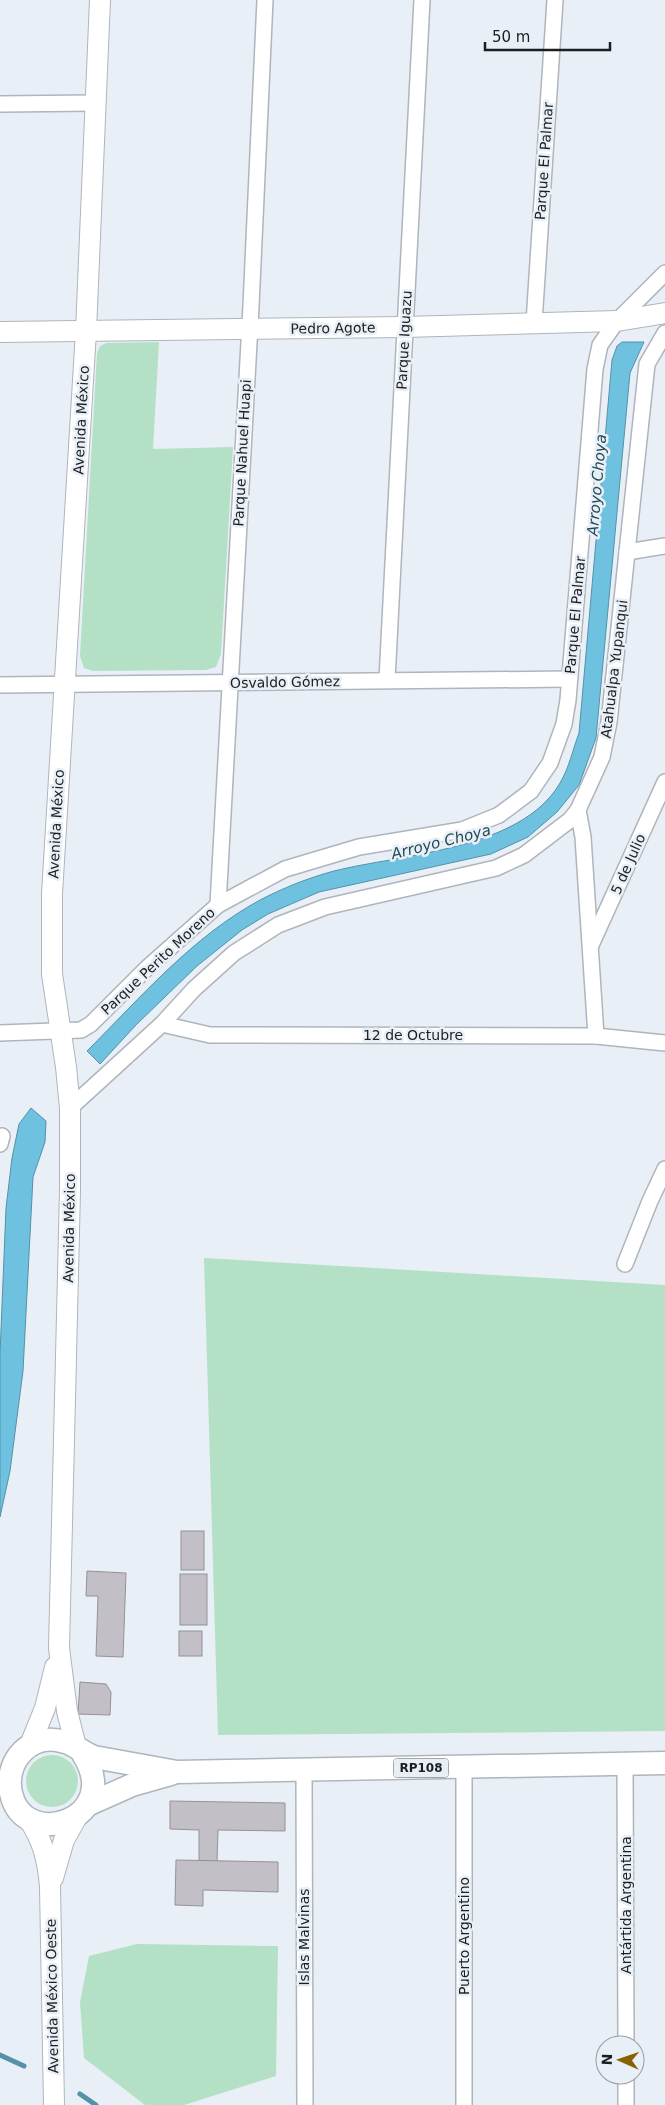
<svg xmlns="http://www.w3.org/2000/svg" width="665" height="2105" viewBox="0 0 665 2105" font-family="'DejaVu Sans',sans-serif">
	<rect width="100%" height="100%" fill="#e9eff6"/>
	<g fill="#b4e1c5">
		<path d="M159 342 153 449 233 447 221 654 216 667 206 670 93 671 84 668 80 656 97 353 100 346 106 343Z"/>
		<path d="M204 1258 665 1285V1731L218 1735Z"/>
		<circle cx="52" cy="1781" r="26"/>
		<path d="M137 1944 278 1946 276 2076 184 2105H145L84 2058 80 2002 89 1956Z"/>
	</g>
	<g fill="#6ec2e0" stroke="#5591a7">
		<path d="M622 342H644L630 373 596 738 579 785 557 812 528 837 491 854 319 892 268 914 242 930 197 966 136 1025 100 1064 87 1051C141 997 192 937 260 900 283 888 308 878 334 871 402 854 521 850 560 783 569 768 573 749 579 733L612 360 617 346Z"/>
		<path d="M31 1108 46 1121 45 1142 33 1177 23 1371 10 1471 0 1517V1354L6 1208 12 1158 19 1124Z"/>
	</g>
	<g fill="none" stroke-linecap="round" stroke-linejoin="round">
		<g stroke="#5591a7" stroke-width="5">
			<path d="M0 2055 24 2066"/>
			<path d="M80 2094 96 2105"/>
		</g>
	</g>
	<g fill="#c3bfc6" stroke="#959198">
		<rect x="181" y="1531" width="23" height="39"/>
		<path d="M87 1571 126 1573 123 1657 96 1656 98 1596H86Z"/>
		<rect x="180" y="1574" width="27" height="51"/>
		<rect x="179" y="1631" width="23" height="25"/>
		<path d="M80 1682 106 1684 111 1692 110 1715 78 1714Z"/>
		<path d="M170 1801 285 1803V1831L218 1830 217 1861H199V1830L170 1829Z"/>
		<path d="M176 1860 278 1862V1892L203 1890V1906L175 1905Z"/>
	</g>
	<g fill="none" stroke-linecap="round" stroke-linejoin="round">
		<defs>
			<g id="street">
				<path d="M0 104 94 103"/>
				<path d="M534 323 555 0"/>
				<path d="M627 552 665 546"/>
				<path d="M387 680 422 0"/>
				<path d="M0 685 569 679"/>
				<path d="M218 905 251 306 265 0"/>
				<path d="M591 945 665 782"/>
				<path d="M162 1024 210 1035 596 1036 665 1043"/>
				<path d="M0 1033 81 1030 91 1024 147 968 218 905 285 869 359 847 462 830 499 815 531 791 550 763 564 724 568 700 595 369 600 345 617 321 665 273"/>
				<path d="M596 1036 583 837 578 810 602 757 609 722 647 364 665 333"/>
				<path d="M70 1108 162 1024 194 989 234 953 278 925 325 907 496 868 524 855 570 820 578 810"/>
				<path d="M0 1144 2 1136"/>
				<path d="M625 1264 650 1201 665 1169"/>
				<path d="M625 1764 626 2045"/>
				<path d="M304 1770 305 2105"/>
				<path d="M626 2075V2105"/>
				<path d="M464 2105V1767"/>
			</g>
			<g id="secondary">
				<path d="M0 332 405 327 617 321 665 313"/>
				<path d="M30 1745 45 1708 55 1667"/>
				<path d="M76 1747 67 1711 59 1648 70 1190V1108L66 1067 52 974V894L86 331 100 0"/>
				<path d="M27 1817C43 1839 48 1861 50 1887L54 2105"/>
				<path d="M53 1878 64 1840 78 1815"/>
			</g>
			<g id="primary">
				<path d="M83 1754C125 1820 23 1852 11 1793 4 1761 31 1731 65 1742 76 1745 82 1753 94 1757L177 1772 665 1763"/>
				<path d="M87 1805 132 1785 171 1774"/>
			</g>
		</defs>
		<use href="#street" stroke="#afb5bb" stroke-width="18"/>
		<use href="#secondary" stroke="#afb5bb" stroke-width="22"/>
		<use href="#primary" stroke="#afb5bb" stroke-width="25"/>
		<use href="#street" stroke="#fff" stroke-width="15"/>
		<use href="#secondary" stroke="#fff" stroke-width="20"/>
		<use href="#primary" stroke="#fff" stroke-width="22"/>
	</g>
	<g text-anchor="middle" dominant-baseline="central" stroke-width="5" stroke-linejoin="round" paint-order="stroke">
		<rect fill="#e9eff6" stroke="#5a5d61" stroke-width="1" x="393.5" y="1758.5" width="55" height="19" rx="4"/>
		<g font-size="12" font-weight="bold" fill="#1c1f21">
			<text x="421" y="1768">RP108</text>
		</g>
		<g font-size="14" fill="#1c1f21" stroke="#e9eff6">
			<text transform="translate(544 161) rotate(-86)">Parque El Palmar</text>
			<text transform="translate(333 328) rotate(-1)">Pedro Agote</text>
			<text transform="translate(404 340) rotate(-87)">Parque Iguazu</text>
			<text transform="translate(81 420) rotate(-87)">Avenida México</text>
			<text transform="translate(242 453) rotate(-87)">Parque Nahuel Huapi</text>
			<text transform="translate(575 615) rotate(-85)">Parque El Palmar</text>
			<text transform="translate(614 669) rotate(-83)">Atahualpa Yupanqui</text>
			<text transform="translate(285 682) rotate(-1)">Osvaldo Gómez</text>
			<text transform="translate(56 824) rotate(-87)">Avenida México</text>
			<text transform="translate(628 864) rotate(-66)">5 de Julio</text>
			<text transform="translate(158 961) rotate(-43)">Parque Perito Moreno</text>
			<text x="413" y="1035">12 de Octubre</text>
			<text transform="translate(69 1228) rotate(-89)">Avenida México</text>
			<text transform="translate(626 1905) rotate(-90)">Antártida Argentina</text>
			<text transform="translate(464 1936) rotate(-90)">Puerto Argentino</text>
			<text transform="translate(304 1937) rotate(-90)">Islas Malvinas</text>
			<text transform="translate(52 1996) rotate(-91)">Avenida México Oeste</text>
		</g>
		<g font-size="15" font-style="italic" fill="#224956" stroke="#e9eff6">
			<text transform="translate(597 485) rotate(-85)">Arroyo Choya</text>
			<text transform="translate(441 842) rotate(-14)">Arroyo Choya</text>
		</g>
	</g>
	<g transform="translate(620 2060) rotate(272)"><circle r="24" fill="#e9eff6" stroke="#979ca1"/>
	<path d="M0-4L9 19L0 12L-9 19Z" fill="#886100"/>
	<text y="-8" font-size="14" font-weight="bold" text-anchor="middle" fill="#1c1f21">N</text>
	</g>
	<path d="M485 42v8h125v-8" fill="none" stroke="#1c1f21" stroke-width="2.5"/>
	<text x="492" y="42" font-size="15" fill="#1c1f21" stroke="#e9eff6" stroke-width="4" paint-order="stroke">50 m</text>
</svg>
